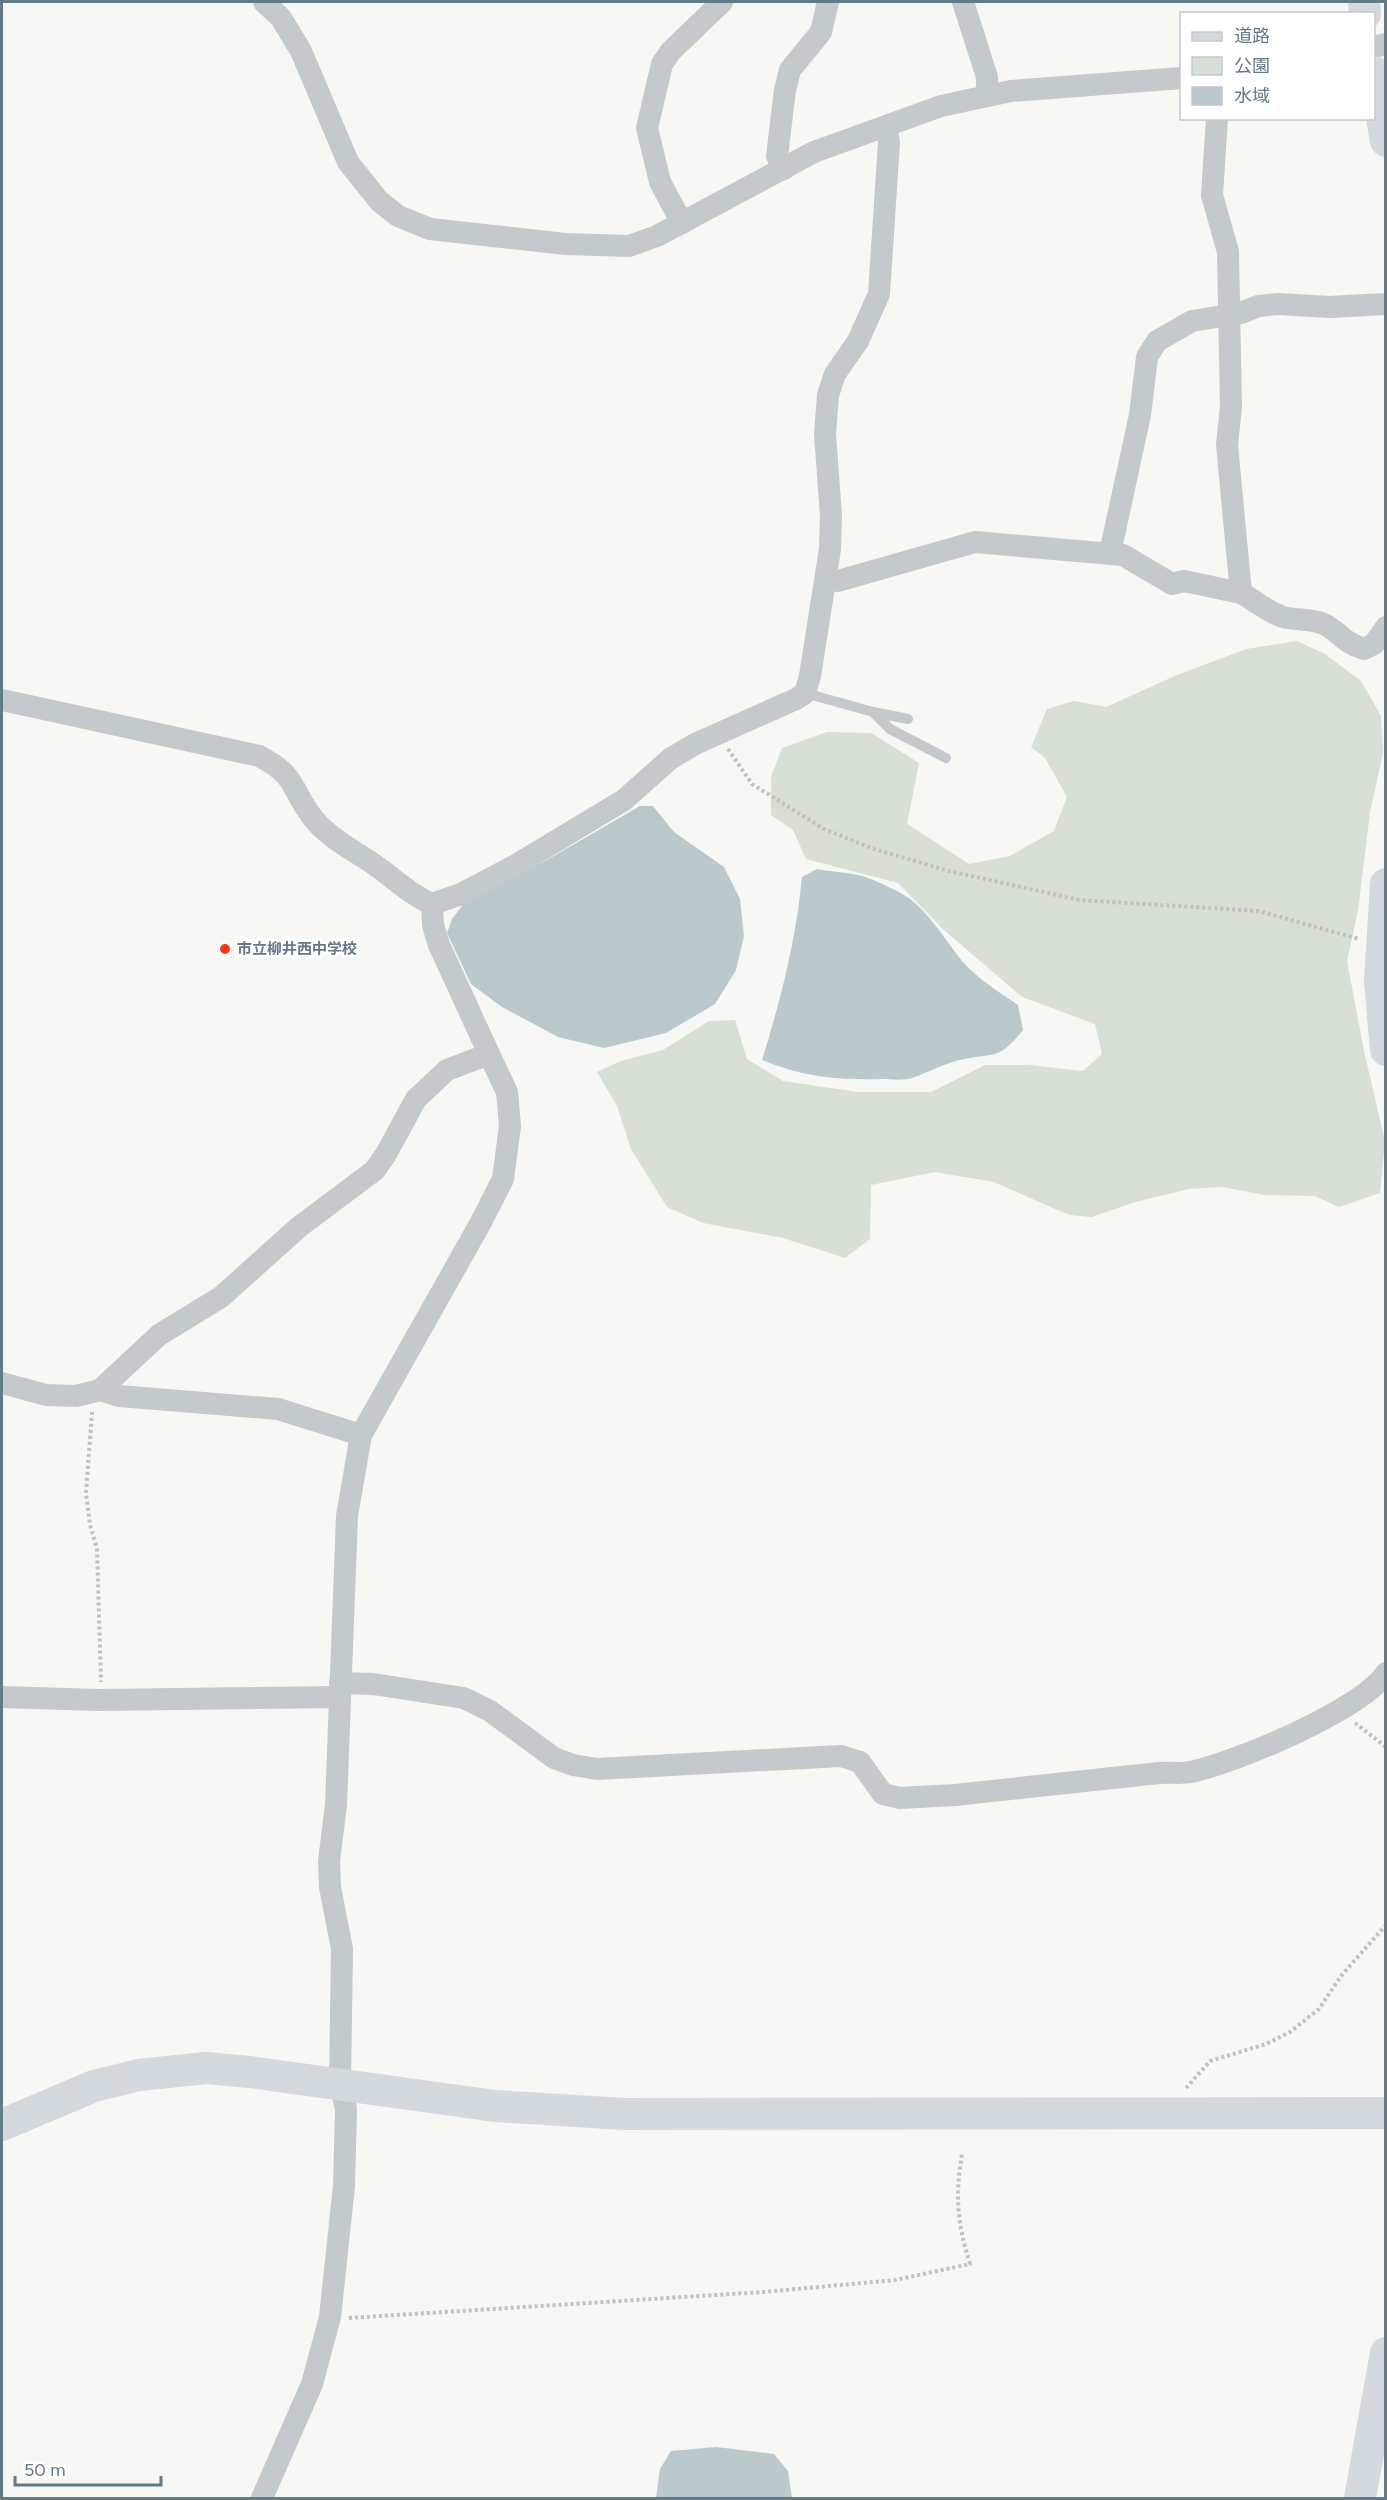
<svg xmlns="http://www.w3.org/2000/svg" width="1387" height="2500" viewBox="0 0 1387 2500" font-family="Figtree,'Noto Sans JP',sans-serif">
	<rect width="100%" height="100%" fill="#f7f7f3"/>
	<path fill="#d8dfd4" d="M1297 641 1325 654 1361 681 1381 716 1383 753 1370 812 1358 911 1347 961 1364 1051 1385 1141 1380 1193 1339 1207 1315 1196 1265 1195 1222 1187 1189 1189 1135 1202 1092 1217 1069 1215 994 1182 935 1172 871 1185 870 1239 845 1258 783 1238 703 1223 667 1207 631 1149 617 1106 597 1072 621 1061 663 1050 709 1021 735 1020 747 1059 783 1081 858 1092H931L985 1065H1028L1083 1071 1102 1054 1095 1024 1022 997 944 930 898 883 806 859 793 830 771 815V777L782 748 827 732 871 733 919 763 907 824 969 864 1010 856 1054 831 1067 797 1045 758 1031 747 1047 709 1074 701 1106 707 1177 675 1246 649Z"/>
	<g fill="#bbc9cd">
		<path d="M640 806H653L674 832 724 867 740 899 744 936 736 970 715 1004 666 1033 604 1048 558 1037 502 1007 471 984 447 933 452 919 465 902 545 861Z"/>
		<path d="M817 869C831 872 845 872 858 875 871 878 885 885 897 891 927 906 943 938 963 962 978 979 999 992 1018 1005L1023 1030C996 1064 993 1051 956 1061 941 1065 927 1073 912 1078 903 1081 890 1079 880 1079 834 1080 805 1077 762 1060 781 999 796 940 802 877Z"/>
		<path d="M716 2447 774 2454 788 2471 792 2498H656L660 2469 671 2451Z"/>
	</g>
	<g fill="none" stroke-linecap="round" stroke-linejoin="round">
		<g stroke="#bfc2c4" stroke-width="4" stroke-dasharray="3 3" stroke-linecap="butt">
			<path d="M728 749 752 784 824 829 874 849 949 871 1079 900 1259 911 1359 939"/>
			<path d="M92 1412 86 1493 90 1525 97 1549 101 1682"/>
			<path d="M1355 1723 1386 1747"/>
			<path d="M1186 2088 1210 2061 1266 2044 1290 2032 1319 2009 1341 1976 1386 1925"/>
			<path d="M349 2318 763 2292 895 2280 970 2264C957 2222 955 2197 962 2154"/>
		</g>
		<g stroke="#c4c9cc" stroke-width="10">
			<path d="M805 693 873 712"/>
			<path d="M908 719 873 712 890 729 946 758"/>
		</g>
		<g stroke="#c4c9cc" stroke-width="22">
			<path d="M264 2 281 18 301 51 348 162 379 201 398 216 430 229 566 244 629 246 657 236 814 152 941 106 1011 91 1182 78"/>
			<path d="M963 2 987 77V94"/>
			<path d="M1374 47 1386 44"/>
			<path d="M1217 118 1212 195 1228 252 1231 407 1227 445 1241 593C1256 601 1270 614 1287 618 1300 620 1311 619 1324 624 1340 632 1342 642 1364 649L1374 644 1386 627"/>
			<path d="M784 169 777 156 785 90 790 70 821 32 828 2"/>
			<path d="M682 223 660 182 647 128 662 64 671 51 722 2"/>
			<path d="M1110 553 1140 415 1147 357 1157 341 1192 321 1241 313 1258 306 1278 304 1329 307 1386 304"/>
			<path d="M826 578 838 581 975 542 1123 555 1172 584 1184 581 1241 593"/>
			<path d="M2 700 259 756C301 777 291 795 318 824 336 843 359 853 379 868 397 881 411 895 432 904L461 894 516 865 624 800 670 759 695 744 796 699 805 693 810 676 830 549 831 516 825 434 828 395 835 374 858 341 879 294 889 142 886 127"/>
			<path d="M2 1383 46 1395 76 1396 100 1390 159 1335 221 1297 299 1227 375 1170 386 1154 416 1099 447 1070 489 1054 439 945 433 925 432 904"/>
			<path d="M100 1390 119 1396 278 1409 361 1435"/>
			<path d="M340 1683 373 1684 464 1698 490 1711 554 1758 573 1765 597 1769 841 1756 860 1762 883 1794 900 1798 955 1795 1159 1773C1169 1772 1181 1774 1191 1772 1234 1763 1362 1710 1386 1673"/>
			<path d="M2 1697 98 1700 340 1697"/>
			<path d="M262 2498 312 2384 330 2317 344 2186 346 2109 340 2084 342 1949 330 1887 329 1861 336 1805 347 1516 361 1435 480 1224 503 1179 510 1126 507 1092 489 1054"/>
		</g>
		<g stroke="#d4d9dd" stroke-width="32">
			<path d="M1364 2 1365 14"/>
			<path d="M1374 72 1386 141"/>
			<path d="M1386 884 1380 981 1386 1050"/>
			<path d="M2 2125 94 2086 139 2075 206 2068 250 2072 495 2106 624 2114 1386 2113"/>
			<path d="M1360 2498 1386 2353"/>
		</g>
	</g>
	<circle fill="#f13a18" stroke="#fff" stroke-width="2" cx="225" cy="949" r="6"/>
	<g text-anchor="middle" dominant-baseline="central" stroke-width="6" stroke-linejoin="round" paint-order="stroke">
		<g font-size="15" font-weight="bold" fill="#637a87" stroke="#fff" text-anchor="start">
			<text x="237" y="949">市立柳井西中学校</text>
		</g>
	</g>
	<rect width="1387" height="2500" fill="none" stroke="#637a87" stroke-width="6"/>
	<rect x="1180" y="12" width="195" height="108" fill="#ffffff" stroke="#c1cacf" stroke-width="1.5"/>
	<rect x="1192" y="32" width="30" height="9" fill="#d4d9dd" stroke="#c1cacf" stroke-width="1.5"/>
	<text x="1234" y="42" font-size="18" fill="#637a87">道路</text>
	<rect x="1192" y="57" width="30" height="18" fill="#d8dfd4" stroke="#c1cacf" stroke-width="1.5"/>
	<text x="1234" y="72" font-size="18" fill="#637a87">公園</text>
	<rect x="1192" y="87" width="30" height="18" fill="#bbc9cd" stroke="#c1cacf" stroke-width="1.5"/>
	<text x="1234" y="102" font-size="18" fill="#637a87">水域</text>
	<path d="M15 2476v9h146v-9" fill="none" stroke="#637a87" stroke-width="3"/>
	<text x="24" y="2476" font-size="18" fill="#637a87" stroke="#ffffff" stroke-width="4.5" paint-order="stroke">50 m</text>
</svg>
